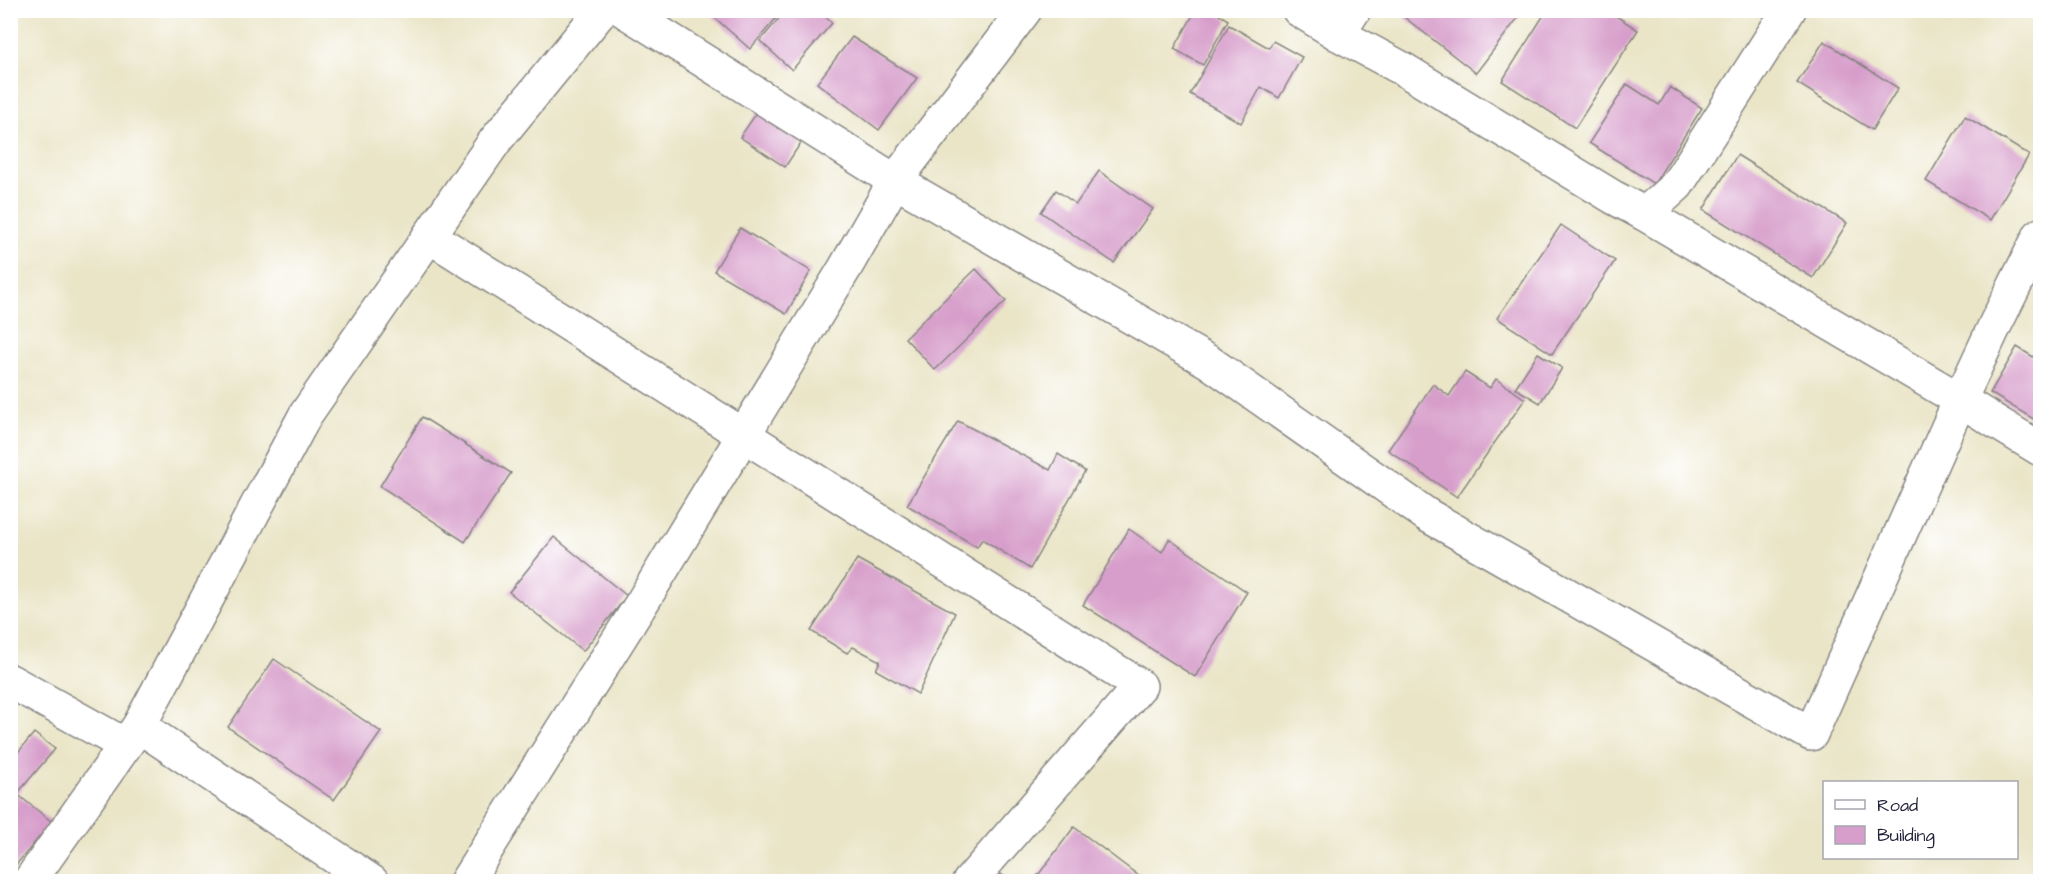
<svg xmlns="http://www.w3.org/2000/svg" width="2051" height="892" viewBox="0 0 2051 892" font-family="'Architects Daughter',sans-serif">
	<rect width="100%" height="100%" fill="#fff"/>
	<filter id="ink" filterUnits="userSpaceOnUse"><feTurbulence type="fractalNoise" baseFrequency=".0167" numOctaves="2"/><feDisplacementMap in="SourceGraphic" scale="12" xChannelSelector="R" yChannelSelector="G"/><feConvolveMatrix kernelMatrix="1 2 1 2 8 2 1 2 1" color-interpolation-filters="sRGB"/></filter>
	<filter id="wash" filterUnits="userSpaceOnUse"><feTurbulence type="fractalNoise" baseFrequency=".008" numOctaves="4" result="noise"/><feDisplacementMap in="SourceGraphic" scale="24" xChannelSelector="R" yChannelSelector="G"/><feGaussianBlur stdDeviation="1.35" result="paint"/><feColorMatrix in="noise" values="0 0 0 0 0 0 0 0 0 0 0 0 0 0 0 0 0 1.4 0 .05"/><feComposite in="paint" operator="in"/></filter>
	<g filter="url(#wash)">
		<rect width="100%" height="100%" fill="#eae5c7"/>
		<g id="blocks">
			<g fill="#d79ecb">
				<path d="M706 10H783L750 49Z"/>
				<path d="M786 10H818L832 23 792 70 760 41Z"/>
				<path d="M1196 10H1212L1228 20 1203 65 1174 49Z"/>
				<path d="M1409 10H1524L1476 73 1404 17Z"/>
				<path d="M1547 10H1607L1638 30 1575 128 1502 81Z"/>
				<path d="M2024 10H2040V18Z"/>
				<path d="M1229 25 1269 48 1273 41 1302 57 1279 98 1261 87 1241 123 1190 94Z"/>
				<path d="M852 37 917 78 879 130 817 83Z"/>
				<path d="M1824 41 1898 88 1872 130 1797 83Z"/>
				<path d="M1627 84 1659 105 1670 87 1702 108 1654 184 1589 143Z"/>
				<path d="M760 108 804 138 785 167 740 137Z"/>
				<path d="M1965 116 2029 155 1990 220 1926 181Z"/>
				<path d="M1737 155 1847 223 1813 278 1703 210Z"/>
				<path d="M1099 171 1153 209 1114 263 1041 212 1056 190 1076 204Z"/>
				<path d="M1561 225 1615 261 1552 354 1497 318Z"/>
				<path d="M740 228 811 271 786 314 714 271Z"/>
				<path d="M976 269 1006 301 935 370 905 338Z"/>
				<path d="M2017 347 2040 361V423L1990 393Z"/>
				<path d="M1538 353 1562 368 1540 403 1515 388Z"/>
				<path d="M1465 372 1490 388 1496 379 1525 399 1457 497 1388 450 1433 384 1449 396Z"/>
				<path d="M422 417 511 473 465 542 380 486Z"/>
				<path d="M958 421 1050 470 1058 454 1085 471 1030 569 982 539 977 547 907 505Z"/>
				<path d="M1129 529 1162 552 1169 539 1247 592 1195 677 1083 605Z"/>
				<path d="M554 537 627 596 583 651 509 592Z"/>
				<path d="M857 559 955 613 918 694 876 670 880 661 853 647 847 653 811 631Z"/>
				<path d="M274 659 381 732 334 800 228 727Z"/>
				<path d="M34 733 55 749 17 794 52 822 10 872V762Z"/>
				<path d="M1074 827 1147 882H1033Z"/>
				<path d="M1001 874 1011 882H995Z"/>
			</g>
		</g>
	</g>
	<g filter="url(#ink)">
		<use href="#blocks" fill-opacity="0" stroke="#868481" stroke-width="1.5"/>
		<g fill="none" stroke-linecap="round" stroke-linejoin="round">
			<defs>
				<g id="minor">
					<path d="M623 10 895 181 1209 362 1427 515 1811 734 1960 400 1636 209"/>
					<path d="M1299 10 1338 34"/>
					<path d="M1354 10 1338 34 1403 69 1613 197 1645 214 1677 185 1789 10"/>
					<path d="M2040 235 1996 323 1960 400 2040 449"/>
					<path d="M429 236 1140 686 969 882"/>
					<path d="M10 681 125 745"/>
					<path d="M139 726 372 882"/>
					<path d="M29 882 139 726 306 414 495 141 602 10"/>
					<path d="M466 882 643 601 845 268 895 181 1025 10"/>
				</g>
			</defs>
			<use href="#minor" stroke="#868481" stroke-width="36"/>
			<use href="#minor" stroke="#fff" stroke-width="33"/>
		</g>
	</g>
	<rect width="2051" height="892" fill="none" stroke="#fff" stroke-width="36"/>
	<rect x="1823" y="781" width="195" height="78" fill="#ffffff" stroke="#a7a7b1" stroke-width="1.5"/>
	<rect x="1835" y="800" width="30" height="9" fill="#ffffff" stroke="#a7a7b1" stroke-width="1.5"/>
	<text x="1877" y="811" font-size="18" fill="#22223b">Road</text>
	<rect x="1835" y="826" width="30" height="18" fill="#d79ecb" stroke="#a7a7b1" stroke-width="1.5"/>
	<text x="1877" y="841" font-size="18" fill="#22223b">Building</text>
</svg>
